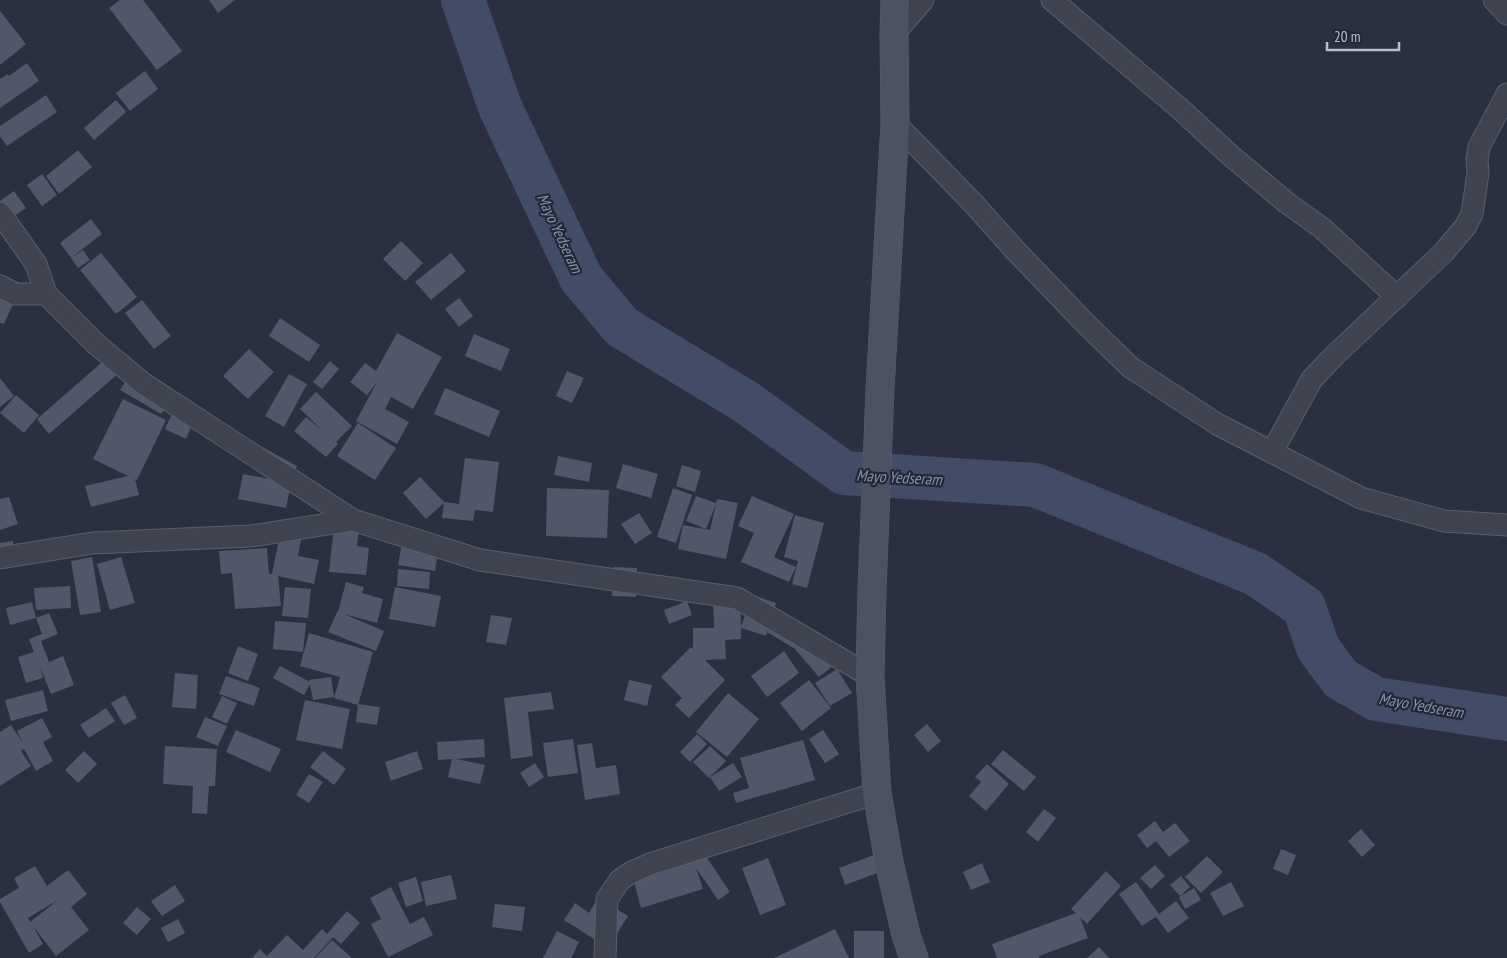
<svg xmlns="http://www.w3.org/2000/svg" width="1507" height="958" viewBox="0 0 1507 958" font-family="'PT Sans Narrow',sans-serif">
	<rect width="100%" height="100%" fill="#2a303f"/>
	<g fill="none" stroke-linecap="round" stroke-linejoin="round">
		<path stroke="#424c66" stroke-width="44" d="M463 0 500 107 581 278 622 327 746 402 844 473 1035 485 1256 574 1304 607 1318 648 1341 679 1376 699 1507 719"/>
	</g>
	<g fill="#515768" fill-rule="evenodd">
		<path d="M120 0H143L182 51 157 70 109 8Z"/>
		<path d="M209 0H235L218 13Z"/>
		<path d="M0 11 26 44 0 65Z"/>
		<path d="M27 63 39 81 0 108V79L8 74 9 76Z"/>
		<path d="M145 71 158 89 130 111 116 93Z"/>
		<path d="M46 95 57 112 7 146 0 136V126Z"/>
		<path d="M116 100 126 112 94 140 84 128Z"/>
		<path d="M78 150 92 167 59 194 46 176Z"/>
		<path d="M42 174 57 195 42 206 27 185Z"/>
		<path d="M14 191 26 208 0 226V201Z"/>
		<path d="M91 219 102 234 71 258 60 243Z"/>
		<path d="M401 241 423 263 405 281 383 259Z"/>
		<path d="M83 250 90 260 78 268 71 258Z"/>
		<path d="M101 253 137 297 116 314 80 270Z"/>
		<path d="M451 253 466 271 431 300 415 282Z"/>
		<path d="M0 274 22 284 4 324 0 323Z"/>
		<path d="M459 298 473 316 459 327 445 309Z"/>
		<path d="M142 300 171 336 154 349 125 313Z"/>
		<path d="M280 318 320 345 309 362 269 336Z"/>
		<path d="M397 333 442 357 413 409 391 397 385 409 409 422 397 444 356 421 377 382 367 395 350 382 365 363 376 371Z"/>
		<path d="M474 334 510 349 501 371 465 356Z"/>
		<path d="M249 349 274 372 248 399 223 376Z"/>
		<path d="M116 350 128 365 49 434 37 419Z"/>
		<path d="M330 361 339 369 322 389 313 382Z"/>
		<path d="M133 370 174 394 161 414 120 390Z"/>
		<path d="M567 371 584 378 572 403 556 396Z"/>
		<path d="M289 374 307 384 284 427 265 416Z"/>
		<path d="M0 378 14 396 0 407Z"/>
		<path d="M445 388 500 411 489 437 434 414Z"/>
		<path d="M316 392 352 426 336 442 338 444 326 457 294 431 306 417 323 431 300 409Z"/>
		<path d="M16 395 39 415 24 433 0 413Z"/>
		<path d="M123 399 166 420 137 480 135 479 139 495 91 507 85 486 128 476 93 459Z"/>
		<path d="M179 399 199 408 186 439 165 429Z"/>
		<path d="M358 423 396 448 375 480 337 456Z"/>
		<path d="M262 447 297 466 288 483H291L286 508 238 499 243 474 285 482 252 464Z"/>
		<path d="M558 456 592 463 589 482 554 475Z"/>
		<path d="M465 458 499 462 493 512 475 510 473 521 442 518 444 503 426 519 403 493 420 477 444 502 459 504Z"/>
		<path d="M623 464 658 474 651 498 616 488Z"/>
		<path d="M682 465 701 471 695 492 676 486Z"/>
		<path d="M547 488 609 490 607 538 546 536Z"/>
		<path d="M673 488 692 495 676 543 657 537Z"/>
		<path d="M696 496 716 503 717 499 738 503 726 559 678 549 683 525 710 530 716 504 706 529 686 521Z"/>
		<path d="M752 496 794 514 774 557 796 567 789 582 741 562 754 533 738 526Z"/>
		<path d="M9 497 18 524 0 530V499Z"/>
		<path d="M639 513 652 533 635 544 621 524Z"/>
		<path d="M795 515 824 523 807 588 792 584 798 561 784 557Z"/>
		<path d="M282 524 303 529 298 556 319 560 314 584 278 576 281 606 235 609 232 573 221 574 219 551 267 548 269 574H272Z"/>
		<path d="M334 527 359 529 357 546 369 548 366 575 329 572Z"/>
		<path d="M404 533 440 539 435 571 398 565Z"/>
		<path d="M13 541 15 562 0 563V543Z"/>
		<path d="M92 557 101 612 80 615 71 561Z"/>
		<path d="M121 557 135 603 110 610 97 564Z"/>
		<path d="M613 567 637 568 636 597 612 596Z"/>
		<path d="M398 569 430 572 429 589 397 586Z"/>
		<path d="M346 582 364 587 362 593 383 599 377 623 344 614 384 631 376 651 328 632 337 612H338Z"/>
		<path d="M70 586 71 608 36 610 34 588Z"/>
		<path d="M285 587 311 589 308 618 282 616Z"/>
		<path d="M395 587 441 596 435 627 389 619Z"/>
		<path d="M752 595 776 603 766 636 741 628V639L725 640 726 659 705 660 725 680 689 718 675 705 682 698 661 677 691 647 693 649V628H714L713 600 740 598 741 627Z"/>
		<path d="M687 601 692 615 669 624 664 610Z"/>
		<path d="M32 602 36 618 10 625 6 608Z"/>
		<path d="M49 613 58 634 41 641 49 662 63 656 74 685 51 694 40 667 43 678 26 683 18 657 34 652 29 639 42 634 36 618Z"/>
		<path d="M777 614 806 631 797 647 815 631 839 661 819 677 795 649 767 632Z"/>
		<path d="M491 615 512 618 506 645 486 642Z"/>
		<path d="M275 621 306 623 303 652 273 649Z"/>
		<path d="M309 633 373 652 358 705 334 698 340 677 300 666Z"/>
		<path d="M238 646 258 654 248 681 228 673Z"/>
		<path d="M784 651 799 673 767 697 751 676Z"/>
		<path d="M280 666 310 682 309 680 331 677 334 697 313 700 310 684 304 695 273 678Z"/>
		<path d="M837 669 852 693 830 706 815 683Z"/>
		<path d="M175 673 198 675 196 709 172 707Z"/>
		<path d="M226 676 260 688 254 706 219 694Z"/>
		<path d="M629 680 652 685 647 706 624 700Z"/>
		<path d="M809 680 831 708 802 731 780 703Z"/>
		<path d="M43 690 48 711 11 721 5 700Z"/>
		<path d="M551 692 554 709 528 712 533 756 511 759 504 698Z"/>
		<path d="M728 693 759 719 727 757 696 732Z"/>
		<path d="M125 695 137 718 124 725 111 703Z"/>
		<path d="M222 696 237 703 227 724 212 717Z"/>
		<path d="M305 700 350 709 342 749 296 740Z"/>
		<path d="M358 704 380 707 377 725 356 722Z"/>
		<path d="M106 708 115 721 89 738 80 725Z"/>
		<path d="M205 717 227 726 218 746 196 737Z"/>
		<path d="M42 718 52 737 43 742 53 761 36 771 24 749 21 751 31 766 0 786V732L11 725 23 743 17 731Z"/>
		<path d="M927 724 941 741 928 752 914 735Z"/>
		<path d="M236 730 281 749 270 772 226 752Z"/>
		<path d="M823 730 839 754 825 763 809 739Z"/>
		<path d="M697 734 707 744 690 762 680 752Z"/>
		<path d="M484 739 485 757 456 759 485 765 480 784 448 777 452 759 438 760 437 742Z"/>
		<path d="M573 739 578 773 548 777 543 743Z"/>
		<path d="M803 740 815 780 736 803 733 793 749 788 740 758Z"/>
		<path d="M592 743 596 768 616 765 620 794 585 800 577 745Z"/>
		<path d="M165 746 217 749 215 786H209L207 814 192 813 193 786 163 784Z"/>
		<path d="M710 746 726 761 709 778 693 762Z"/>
		<path d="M1003 750 1036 777 1024 791 991 764Z"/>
		<path d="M84 751 97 764 78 783 65 770Z"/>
		<path d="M323 751 346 769 334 785 310 767Z"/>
		<path d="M417 751 423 769 391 781 385 762Z"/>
		<path d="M535 763 544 777 529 787 520 773Z"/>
		<path d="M733 763 742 777 719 791 710 777Z"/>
		<path d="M987 764 1009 784 986 811 969 796 981 782 975 777Z"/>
		<path d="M309 774 323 782 309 803 296 795Z"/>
		<path d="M1044 809 1056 818 1038 842 1026 832Z"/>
		<path d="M1155 821 1163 832 1175 823 1190 841 1169 857 1156 841 1147 848 1137 835Z"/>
		<path d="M1361 829 1375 845 1362 857 1348 841Z"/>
		<path d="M1281 849 1296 855 1288 875 1273 869Z"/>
		<path d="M705 855 730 892 718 900 696 868 703 889 641 908 633 878 694 859V862Z"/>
		<path d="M874 855 880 872 845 885 839 868Z"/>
		<path d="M1207 856 1223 872 1201 893 1185 877Z"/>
		<path d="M768 858 786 905 760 915 742 868Z"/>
		<path d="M982 863 990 882 971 890 963 872Z"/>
		<path d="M1155 865 1165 876 1151 889 1140 878Z"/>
		<path d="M35 866 47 886 68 870 87 894 71 907 89 930 56 956 33 926 43 944 29 953 0 902V899L19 888 14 878ZM58 900 30 922 28 918Z"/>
		<path d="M1106 871 1121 886 1087 924 1080 917 1088 938 1039 956V958H997L992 944 1076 913 1071 909Z"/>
		<path d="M451 875 457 899 426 906 421 882Z"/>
		<path d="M1181 876 1190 887 1180 896 1170 885Z"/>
		<path d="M416 877 423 901 406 907 398 883Z"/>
		<path d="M1136 882 1159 914 1176 901 1189 918 1168 933 1156 917 1142 926 1119 894Z"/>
		<path d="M1231 882 1244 906 1223 916 1210 893Z"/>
		<path d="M175 885 185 901 162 916 151 901Z"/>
		<path d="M391 887 410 924 424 917 433 935 388 957 371 924 381 919 370 898Z"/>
		<path d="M1194 888 1201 900 1185 909 1179 897Z"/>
		<path d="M598 898 628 916 608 948 564 920 575 903 589 913Z"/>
		<path d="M495 904 525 907 522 931 492 927Z"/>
		<path d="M137 907 151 919 137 935 123 923Z"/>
		<path d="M347 911 360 923 341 944 333 937 314 958H252L260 949 267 956 287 935 303 950 322 929 327 934Z"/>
		<path d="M178 919 185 933 168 942 161 928Z"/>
		<path d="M835 929 849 958H774Z"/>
		<path d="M557 931 579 942 571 958H543Z"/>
		<rect x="854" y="931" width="30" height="27"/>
		<path d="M332 940 352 958H315Z"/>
		<path d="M1099 947 1109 958H1087Z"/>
	</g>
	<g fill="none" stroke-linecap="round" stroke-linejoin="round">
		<defs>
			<g id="minor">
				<path d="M1052 0 1178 107 1230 155 1287 203 1322 228 1397 297"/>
				<path d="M1494 0 1507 14"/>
				<path d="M894 34 923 0"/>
				<path d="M895 123 973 203 1014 249 1084 322 1130 367 1217 424 1361 498 1444 521 1507 525"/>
				<path d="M0 213 36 264 46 294 97 345 144 384 353 520 480 560 737 598 870 676"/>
				<path d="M0 286 15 294H46"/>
				<path d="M1272 452 1312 379 1335 355 1443 253 1465 227 1472 214 1478 173 1477 160 1479 147 1507 94"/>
				<path d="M0 558 93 543 251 536 353 520"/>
				<path d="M605 958 607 899 620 880 630 873 650 864 877 793"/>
			</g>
			<path id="secondary" d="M895 0 894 34 895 123 880 390 872 590 870 676 877 793 889 862 906 935 914 958"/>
		</defs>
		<use href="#minor" stroke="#595e6a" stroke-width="23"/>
		<use href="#secondary" stroke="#595e6a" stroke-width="29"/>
		<use href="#minor" stroke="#3e434f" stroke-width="21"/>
		<use href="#secondary" stroke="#4c5262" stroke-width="28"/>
	</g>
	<g text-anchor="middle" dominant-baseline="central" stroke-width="4.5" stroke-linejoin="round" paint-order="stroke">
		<g font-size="16" font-style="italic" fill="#8691ad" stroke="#232835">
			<text transform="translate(560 233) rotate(65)">Mayo Yedseram</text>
			<text transform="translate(899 477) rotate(3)">Mayo Yedseram</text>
			<text transform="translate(1421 705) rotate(10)">Mayo Yedseram</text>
		</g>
	</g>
	<path d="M1327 42v8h72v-8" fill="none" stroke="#bbbeca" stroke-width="2.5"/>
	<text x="1334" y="42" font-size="15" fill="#bbbeca" stroke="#232835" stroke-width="4" paint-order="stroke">20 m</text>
</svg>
